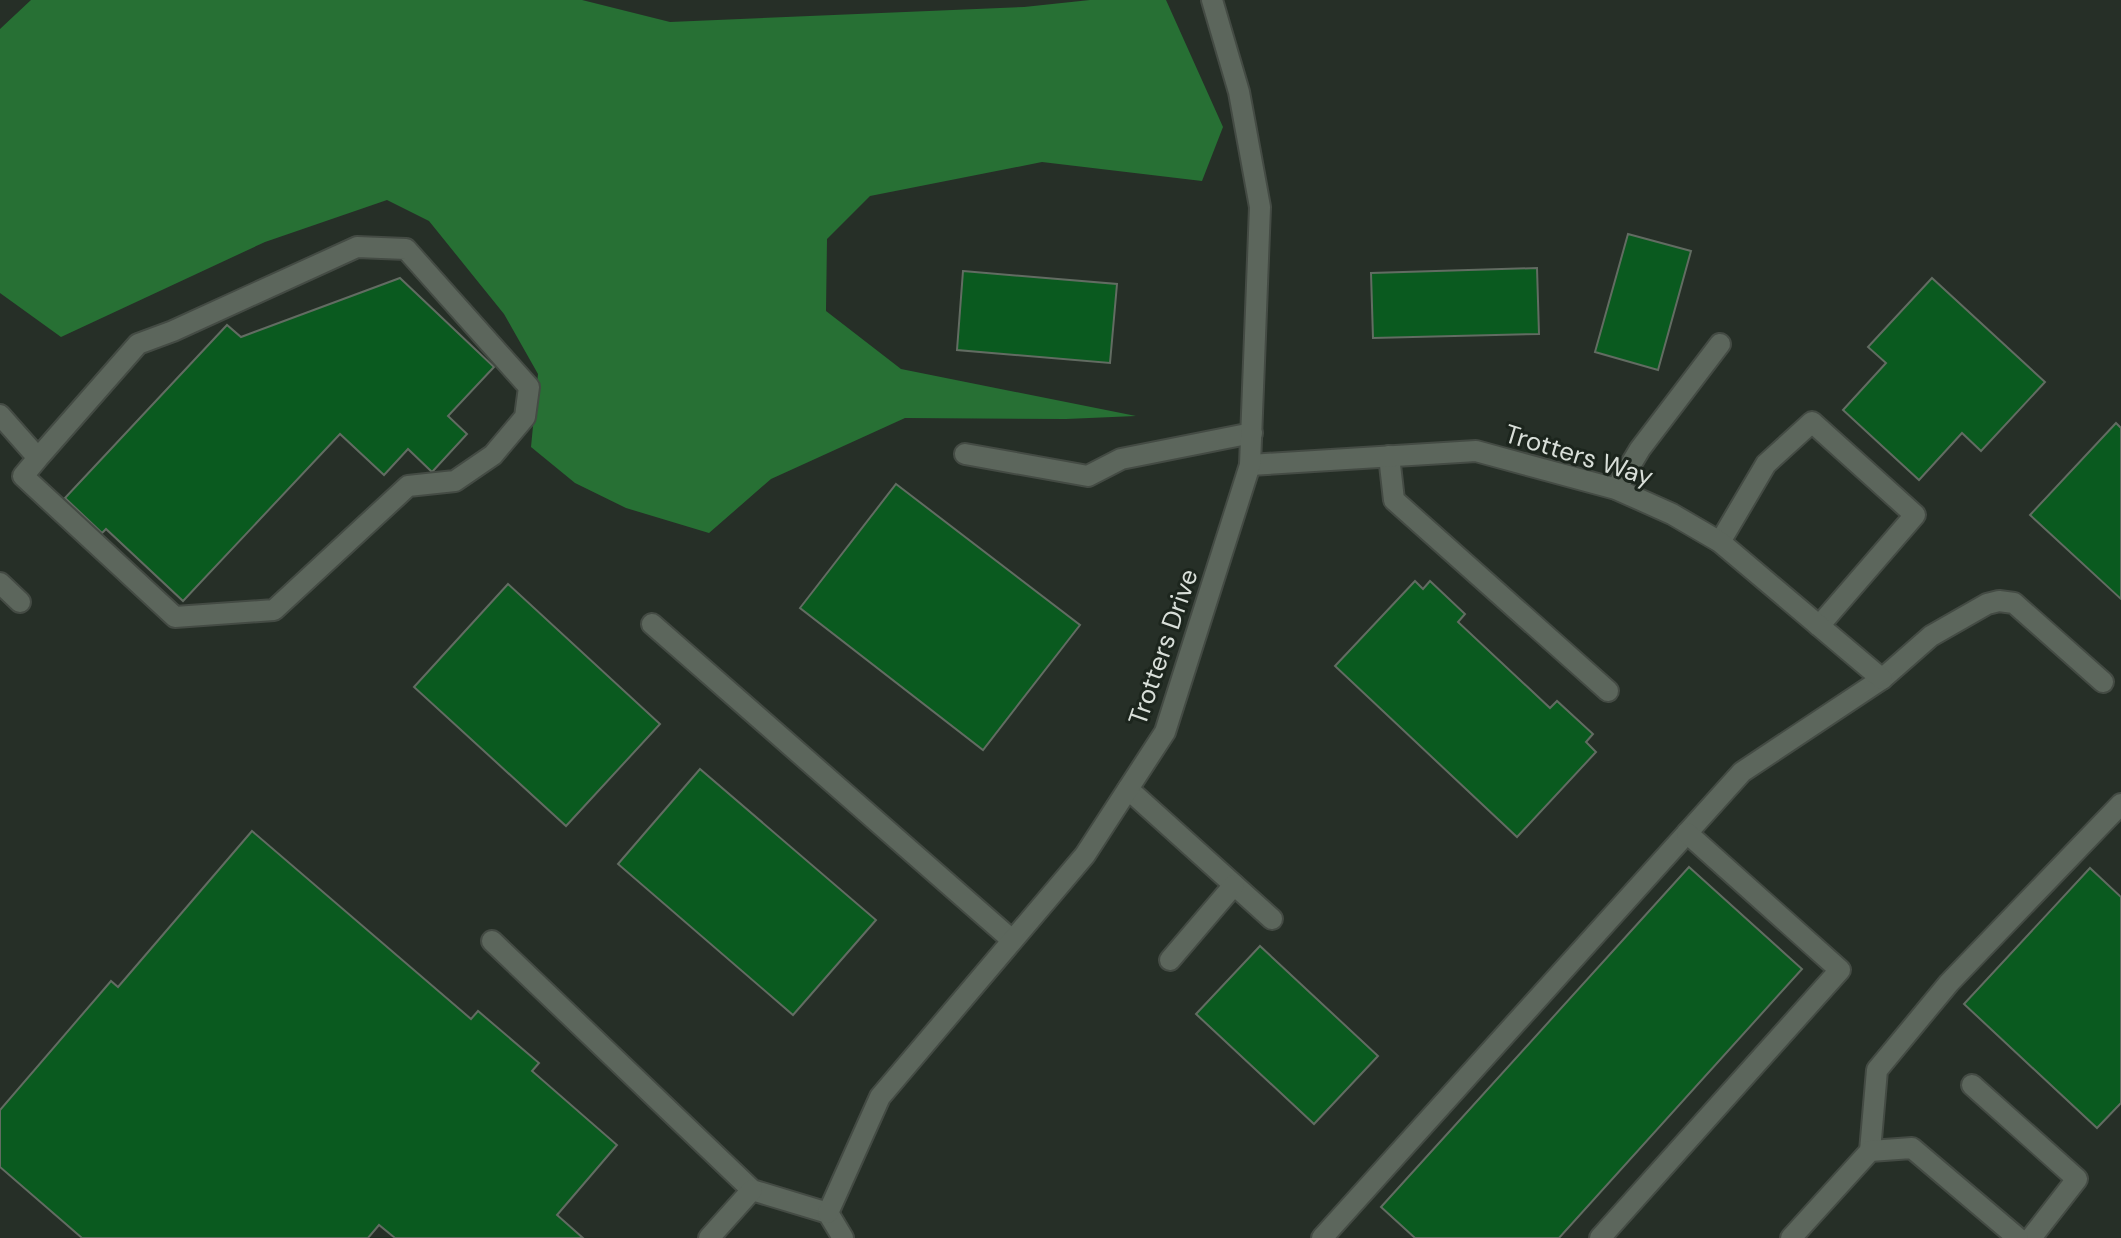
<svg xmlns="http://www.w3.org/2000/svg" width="2121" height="1238" viewBox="0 0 2121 1238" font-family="'DM Sans',sans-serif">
	<rect width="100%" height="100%" fill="#262f27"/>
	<path fill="#277034" d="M31 0H582L670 22 1024 7 1090 0H1166L1223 127 1202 181 1042 162 870 196 827 239 826 311 901 369 1136 416 1066 419 905 418 771 479 709 533 626 508 575 483 531 447 538 374 504 314 429 221 387 200 265 242 61 337 0 293V29Z"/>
	<g fill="#0a5a1f" stroke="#626c62" stroke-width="2">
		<path d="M1628 234 1691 251 1658 370 1595 352Z"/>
		<path d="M1537 268 1539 334 1373 338 1371 273Z"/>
		<path d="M963 271 1117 284 1110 363 957 350Z"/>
		<path d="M400 278 494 367 448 416 467 434 432 472 408 449 384 475 340 434 183 601 106 529 102 533 65 498 227 325 241 337Z"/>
		<path d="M1932 278 2045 382 1981 451 1962 433 1919 480 1843 410 1886 363 1868 347Z"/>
		<path d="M2116 423 2121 428V599L2030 515Z"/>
		<path d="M896 484 1080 625 983 750 800 608Z"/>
		<path d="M1415 581 1423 589 1430 581 1465 614 1458 622 1550 708 1557 701 1593 734 1586 742 1596 752 1517 837 1335 666Z"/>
		<path d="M508 584 660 724 566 826 414 687Z"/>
		<path d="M700 769 876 920 793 1015 618 864Z"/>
		<path d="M252 831 471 1019 478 1011 539 1063 532 1071 617 1145 557 1215 583 1238H395L379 1225 368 1238H82L0 1167V1110L111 981 118 987Z"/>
		<path d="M1689 867 1802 969 1559 1238H1415L1381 1207Z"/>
		<path d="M2090 868 2121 897V1103L2097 1128 1964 1004Z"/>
		<path d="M1260 946 1378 1056 1314 1124 1196 1014Z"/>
	</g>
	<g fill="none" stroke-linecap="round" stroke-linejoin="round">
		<defs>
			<g id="lane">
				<path d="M0 415 38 458 138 344 173 331 357 247 406 249 529 387 525 417 493 455 455 481 408 486 274 610 175 617 23 476 38 458"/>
				<path d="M965 454 1088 476 1121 459 1252 433"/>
				<path d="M1389 456 1394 500 1608 691"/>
				<path d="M1616 489 1640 449 1720 344"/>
				<path d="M1720 542 1766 464 1812 422 1915 515 1819 626"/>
				<path d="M0 583 20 602"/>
				<path d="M652 624 1012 940"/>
				<path d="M1128 789 1272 919"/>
				<path d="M492 941 752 1190 828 1213 843 1238"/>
				<path d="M1170 960 1234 885"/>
				<path d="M1972 1085 2077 1179 2031 1238"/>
				<path d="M1870 1151 1877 1070 1949 983 2121 804"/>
				<path d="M709 1238 752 1190"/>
				<path d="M1322 1238 1742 772 1882 679 1931 636 1987 604 1999 601 2014 603 2103 682"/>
				<path d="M1600 1238 1840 970 1687 833"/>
				<path d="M1791 1238 1870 1151 1912 1148 2018 1238"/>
			</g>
			<g id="street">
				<path d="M1250 465 1476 451 1616 489 1672 514 1720 542 1882 679"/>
				<path d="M828 1213 880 1097 1085 855 1165 732 1250 465 1260 207 1239 92 1212 0"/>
			</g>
		</defs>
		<use href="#lane" stroke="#444b44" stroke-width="24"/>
		<use href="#street" stroke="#444b44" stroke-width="24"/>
		<use href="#lane" stroke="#5c665c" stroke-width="20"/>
		<use href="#street" stroke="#5c665c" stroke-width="20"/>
	</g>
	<g text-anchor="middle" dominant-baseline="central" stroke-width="6" stroke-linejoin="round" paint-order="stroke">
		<g font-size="26" fill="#d9dfd9" stroke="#1c251d">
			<text transform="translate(1579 455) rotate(17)">Trotters Way</text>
			<text transform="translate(1163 647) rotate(-71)">Trotters Drive</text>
		</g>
	</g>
</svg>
